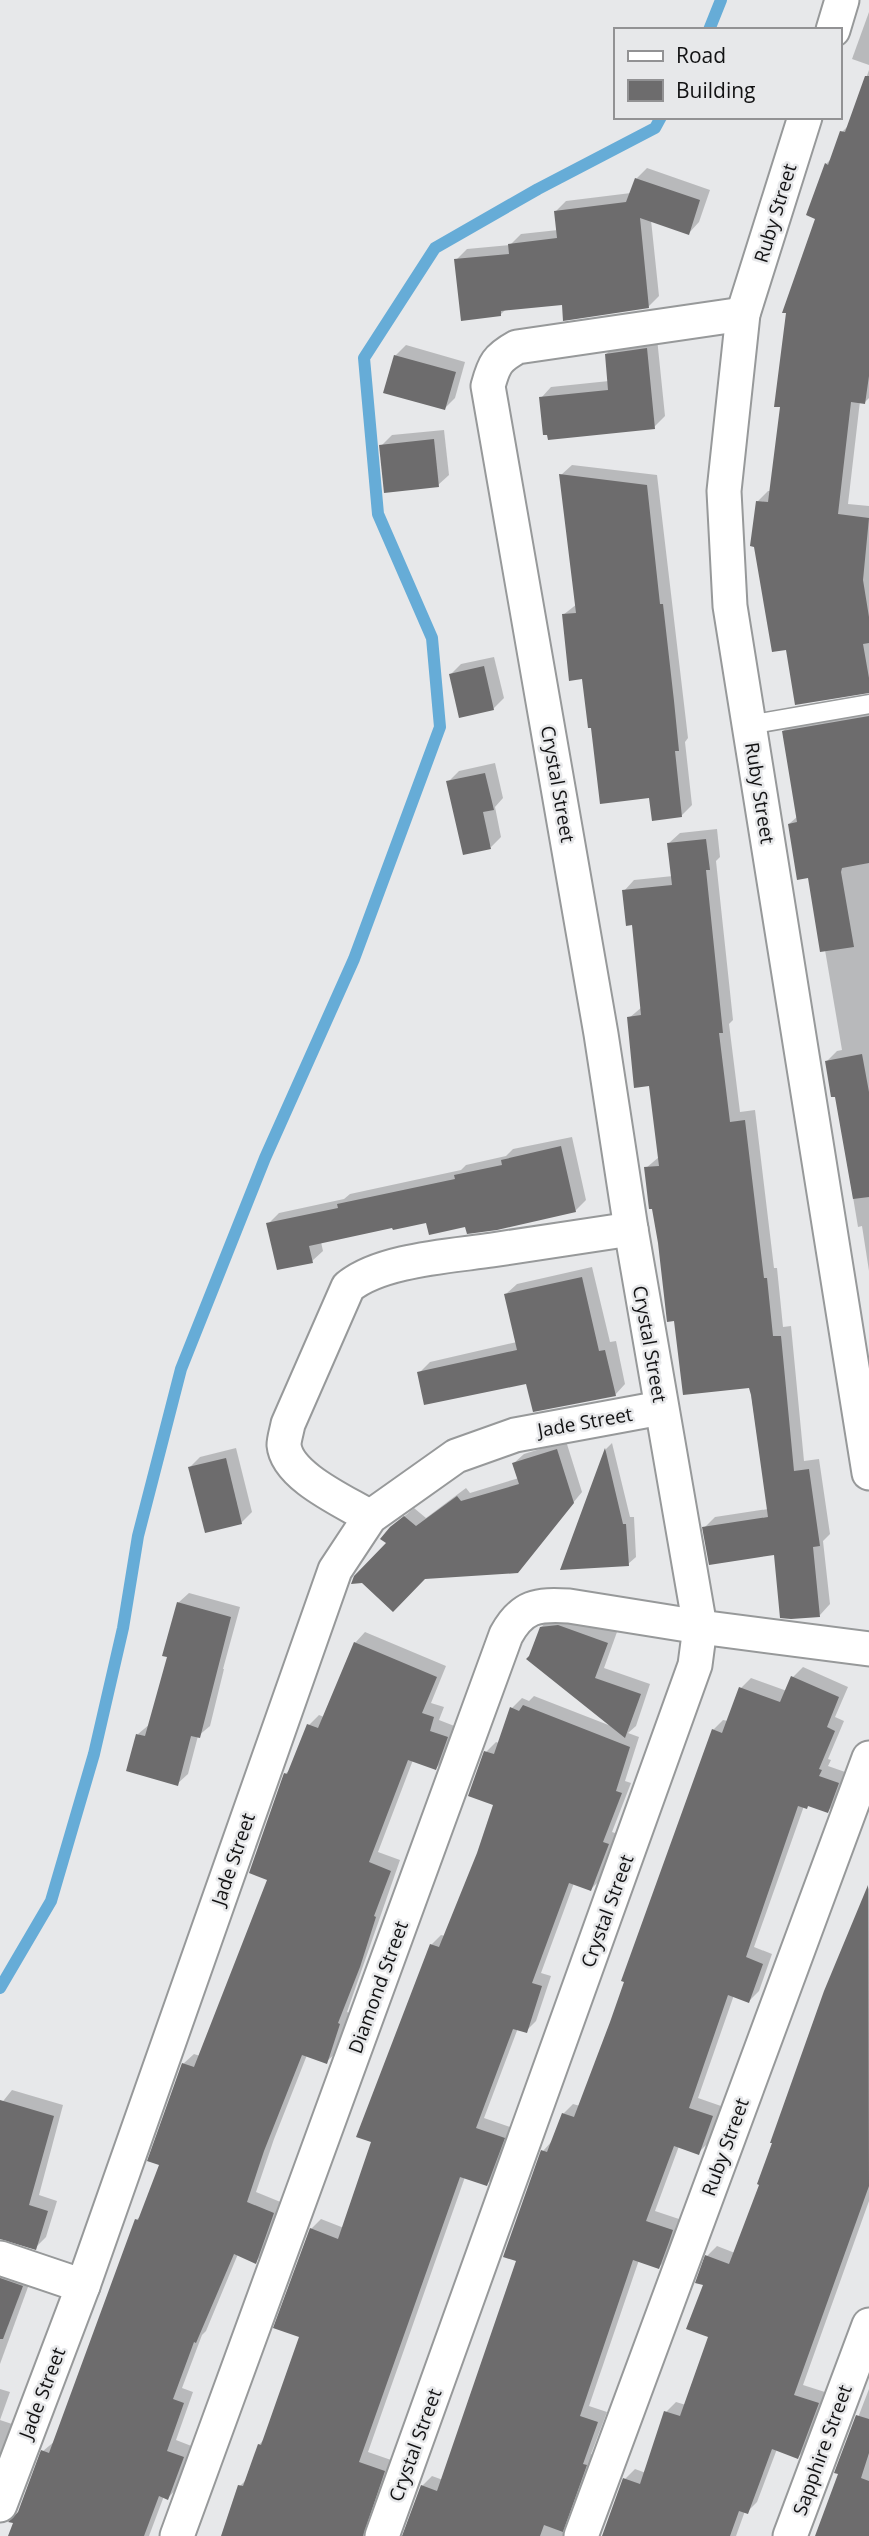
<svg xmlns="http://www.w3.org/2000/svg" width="869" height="2536" viewBox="0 0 869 2536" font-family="'Open Sans',sans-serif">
	<rect width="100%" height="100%" fill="#e7e8ea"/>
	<g fill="#0003">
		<path d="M869 12V65L852 59Z"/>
		<path d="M869 70V398L865 402 860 401 848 504 869 506V692L787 648 756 545 757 502 768 491H771L826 164 832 158 842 132 849 125Z"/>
		<path d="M647 168 710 190 699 222 689 233 651 220 659 296 648 307 563 304 506 309 501 314 456 260 467 249 510 245 521 234 558 230 556 211 566 201 631 193 636 179Z"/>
		<path d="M657 338 665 416 654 427 541 398 551 387 609 381 606 354 617 344Z"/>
		<path d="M406 345 465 362 455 398 445 408 395 356Z"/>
		<path d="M444 430 449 475 438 485 381 446 392 435Z"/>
		<path d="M572 465 657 475 688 738 685 742 692 805 681 816 651 796 593 726 584 678 563 615 577 604 561 475Z"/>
		<path d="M494 657 504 698 493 709 451 674 461 664Z"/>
		<path d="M869 707V1271L862 1226 858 1227 836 1095 827 1061 837 1051 842 1050 825 950 809 876 789 824 798 816 783 731 794 721Z"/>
		<path d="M495 763 503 798 495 807 501 837 491 847 448 782 459 771Z"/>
		<path d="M717 829 720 857 716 861 733 1020 729 1024 740 1112 755 1110 774 1268H777L783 1327 791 1326 804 1461 819 1459 830 1534 823 1541 830 1604 820 1615 775 1553 704 1528 715 1517 768 1509 750 1386 675 1319 646 1168 659 1157 651 1084 629 1018 642 1007 634 923 624 891 634 880 673 876 669 843 680 833Z"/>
		<path d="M572 1137 586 1200 575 1211 467 1225 428 1221 394 1226 321 1242 323 1251 312 1261 268 1224 279 1213 344 1199 350 1194 461 1170 466 1165 506 1156 513 1149Z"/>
		<path d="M592 1267 610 1342 616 1341 625 1384 615 1395 528 1382 419 1373 430 1362 517 1342 506 1294 517 1284Z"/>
		<path d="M566 1441 582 1492 517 1571 388 1543 391 1528 414 1508 426 1518 466 1488 470 1493 519 1478 514 1463 524 1454Z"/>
		<path d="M612 1443 630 1517H634L636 1557 628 1564 563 1568 606 1449Z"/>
		<path d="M236 1448 252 1512 241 1523 190 1467 200 1457Z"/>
		<path d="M189 1593 240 1607 223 1669H224L210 1726 198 1736 188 1774 177 1784 138 1734 150 1724 169 1656 178 1603Z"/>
		<path d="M570 1615 617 1632 604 1668 650 1684 636 1726 628 1733 639 1737 625 1781 631 1783 612 1832 618 1834 601 1879 591 1889 574 1883 541 1973 551 1976 536 2021 526 2031 518 2028 484 2118 513 2128 497 2174 487 2184 465 2177 368 2452 394 2461 376 2536H229L240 2486 248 2478 259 2445 264 2439 301 2336 311 2229 321 2219 344 2228 373 2141 431 1945 441 1935 445 1936 479 1853 495 1804 470 1795 486 1752 496 1742 499 1743 512 1708 522 1698 529 1701 534 1696 611 1726 541 1627 552 1617Z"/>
		<path d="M365 1632 446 1666 431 1703 444 1707 439 1720 457 1727 446 1758 436 1768 413 1760 378 1852 400 1860 347 2012 350 2013 337 2052 326 2062 307 2055 274 2139 256 2192 283 2203 266 2251 256 2261 238 2254 206 2331 202 2335 182 2388 193 2392 176 2440 194 2447 178 2487 168 2498 164 2496 149 2536H10L43 2451 55 2441 136 2220 142 2215 162 2164 183 2064 194 2054 200 2056 269 1878 285 1774 292 1768 309 1725 319 1715 324 1717 355 1643Z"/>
		<path d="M803 1667 848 1687 835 1717 844 1721 828 1759 831 1760 828 1766 848 1773 838 1801 828 1811 809 1804 804 1806 754 1947 772 1954 759 1991 749 2001 734 1995 698 2098 721 2106 708 2143 698 2153 679 2146 655 2211 682 2220 669 2257 659 2267 639 2260 589 2406 607 2412 591 2454 595 2455 575 2536H404L422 2486 432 2476 443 2480 518 2260 543 2151 553 2140 563 2114 573 2104 580 2106 612 2023 713 1730 723 1720 728 1721 741 1688 751 1678 787 1691 793 1677Z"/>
		<path d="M869 1887V2201L803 2385 828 2393 808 2447 798 2457 777 2449 757 2502 747 2512 745 2511 736 2536H603L625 2479 635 2469 646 2473 666 2412 676 2402 686 2405 710 2336 705 2284 707 2256 717 2246 735 2253 761 2184 825 1991Z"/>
		<path d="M12 2090 63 2105 39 2195 57 2201 46 2237 35 2248 0 2238V2105Z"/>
		<path d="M0 2263 32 2276 0 2364Z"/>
		<path d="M0 2389 10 2392 0 2420 15 2425 0 2466Z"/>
		<path d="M869 2389V2536H817L841 2473 837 2472Z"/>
	</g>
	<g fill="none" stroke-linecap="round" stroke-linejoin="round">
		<g stroke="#66acd7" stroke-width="12">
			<path d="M709 30 721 0"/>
			<path d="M0 1988 51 1901 94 1754 123 1628 138 1536 181 1369 265 1158 354 959 440 727 432 638 378 514 364 358 435 248 538 189 655 128 661 117"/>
		</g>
	</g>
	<g fill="#6d6c6d">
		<path d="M865 76H869V376L865 404 851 402 838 514 869 518 863 580 869 617V643L863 644 869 678V693L795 705 786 650 772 652 754 547 750 546 756 501 768 502 780 407H774L786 313H782L815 219 806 215 825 163 828 165 840 131 845 132Z"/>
		<path d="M635 178 700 200 689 235 640 218 649 308 563 321 562 305 501 311V316L461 321 454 259 509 254 508 244 557 238 554 211 626 202Z"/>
		<path d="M647 348 655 429 548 440 547 435H543L539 397 608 390 605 354Z"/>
		<path d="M394 355 456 372 445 410 383 393Z"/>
		<path d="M434 439 439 487 384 493 379 445Z"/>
		<path d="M559 474 647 485 660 604H663L674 701 679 751H675L682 817 652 821 649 798 600 804 591 728H588L582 679 569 681 562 614 576 613Z"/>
		<path d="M484 666 494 710 459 718 449 674Z"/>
		<path d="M869 716V863L842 868 841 872 854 947 820 952 808 878 797 880 788 824 797 822 782 731Z"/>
		<path d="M485 773 494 810 483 812 491 849 463 855 446 781Z"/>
		<path d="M706 839 710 870H706L723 1033H719L730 1122 745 1120 764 1278H767L773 1336H781L794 1471 809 1469 820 1546 813 1547 820 1617 791 1619 780 1618 774 1555 709 1565 702 1527 768 1517 751 1395 749 1388 683 1395 674 1321 667 1322 658 1243 652 1209H649L644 1167 659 1166 649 1086 634 1088 627 1017 641 1015 632 925 626 926 622 890 672 885 667 843Z"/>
		<path d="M862 1054 869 1092V1197L853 1199 835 1097H831L825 1061Z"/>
		<path d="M561 1146 576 1212 497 1230 467 1234 465 1227 429 1235 426 1223 393 1230 392 1228 309 1246 313 1263 277 1270 266 1223 338 1208 337 1204 455 1179 454 1175 502 1165 501 1160Z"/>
		<path d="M582 1277 599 1351 605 1350 616 1396 533 1412 526 1384 424 1405 417 1372 517 1350 504 1294Z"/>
		<path d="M605 1448 623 1524H626L629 1566 560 1570Z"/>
		<path d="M557 1449 574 1503 518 1573 425 1579 393 1612 362 1583 351 1584 354 1576 386 1543 380 1539 390 1527 404 1516 416 1526 457 1496 461 1501 519 1484 512 1463Z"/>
		<path d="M226 1458 242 1524 205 1533 188 1467Z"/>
		<path d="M177 1602 231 1617 200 1738 191 1736 178 1786 126 1771 136 1734 145 1736 167 1657 162 1656Z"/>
		<path d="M558 1625 608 1643 595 1678 641 1694 625 1738 526 1659 529 1656 540 1627Z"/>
		<path d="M354 1642 437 1677 422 1713 434 1717 430 1731 448 1737 436 1770 408 1760 369 1862 391 1871 374 1916 376 1917 360 1967 338 2023 340 2024 327 2064 302 2055 264 2151 247 2202 274 2213 256 2264 234 2254 196 2343 194 2342 173 2399 184 2403 167 2451 184 2457 168 2500 159 2496 144 2536H8L13 2523 8 2522 18 2512 41 2450 49 2453 135 2219 138 2220 159 2165 147 2161 182 2063 194 2067 267 1880 249 1873 284 1773 287 1774 307 1724 318 1728Z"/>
		<path d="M791 1676 839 1697 827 1727 835 1731 819 1769 822 1770 819 1776 839 1783 828 1813 808 1806 807 1809 798 1806 746 1957 763 1964 749 2003 728 1995 689 2108 713 2116 699 2155 674 2146 646 2221 673 2230 669 2242 659 2269 633 2260 580 2416 598 2422 583 2464 587 2465 563 2532 544 2525 540 2536H402L421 2485 437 2491 516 2261 503 2257 541 2150 547 2152 562 2113 574 2117 610 2022 624 1982 621 1981 712 1729 722 1733 739 1687 780 1702Z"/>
		<path d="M523 1705 630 1747 616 1791 622 1793 603 1842 609 1844 591 1891 569 1883 532 1983 542 1986 527 2033 513 2029 476 2128 505 2138 487 2186 460 2177 359 2462 385 2471 363 2536H221L238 2485 243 2486 258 2444 261 2445 299 2337 273 2328 310 2228 338 2239 371 2142 356 2137 430 1944 439 1947 477 1853 493 1805 468 1796 484 1751 494 1754 510 1707 519 1711Z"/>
		<path d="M868 1885 869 2186 794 2395 819 2403 798 2459 772 2449 748 2514 739 2511 730 2536H602L623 2478 640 2484 664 2411 680 2416 708 2337 686 2329 703 2285 695 2283 705 2255 729 2264 759 2185 757 2184 772 2143H770L824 1991Z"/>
		<path d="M0 2100 54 2116 29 2205 48 2211 36 2250 0 2239Z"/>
		<path d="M0 2278 23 2286 3 2339H0Z"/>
		<path d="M856 2415 869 2419V2453L861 2478 869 2481V2536H815L838 2474 834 2473Z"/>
	</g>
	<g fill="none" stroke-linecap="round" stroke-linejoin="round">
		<defs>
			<path id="service" d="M749 725 869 704"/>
			<g id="minor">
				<path d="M833 30 842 0"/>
				<path d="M805 117 743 314 724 491 730 606 869 1473"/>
				<path d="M370 1517C346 1502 287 1477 284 1445 284 1439 287 1430 288 1424L348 1287C380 1260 451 1256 492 1250 538 1243 585 1236 631 1229"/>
				<path d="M0 2258 83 2286"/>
				<path d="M0 2505 83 2286 335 1570 370 1517 456 1456 515 1435 661 1408"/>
				<path d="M177 2536 506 1635C522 1606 537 1604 569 1606L700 1627 869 1649"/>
				<path d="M382 2536 695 1665 700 1627 631 1229 601 1034 488 386C494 364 497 358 517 347L743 314"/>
				<path d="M581 2536 869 1758"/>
				<path d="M790 2536 869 2325"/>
			</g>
		</defs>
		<use href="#service" stroke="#97999a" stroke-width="21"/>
		<use href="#minor" stroke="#97999a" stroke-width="37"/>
		<use href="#service" stroke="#fff" stroke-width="18"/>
		<use href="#minor" stroke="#fff" stroke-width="33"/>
	</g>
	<g text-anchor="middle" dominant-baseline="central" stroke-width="5" stroke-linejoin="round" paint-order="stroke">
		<g font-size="19" fill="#121213" stroke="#e7e8ea">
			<text transform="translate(775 213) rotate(-73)">Ruby Street</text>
			<text transform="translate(558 784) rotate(80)">Crystal Street</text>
			<text transform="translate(760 793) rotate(81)">Ruby Street</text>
			<text transform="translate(650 1344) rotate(80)">Crystal Street</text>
			<text transform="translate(585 1422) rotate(-10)">Jade Street</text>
			<text transform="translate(233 1859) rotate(-71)">Jade Street</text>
			<text transform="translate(607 1911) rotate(-70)">Crystal Street</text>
			<text transform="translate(378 1987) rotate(-70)">Diamond Street</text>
			<text transform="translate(725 2147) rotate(-70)">Ruby Street</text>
			<text transform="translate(42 2393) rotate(-69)">Jade Street</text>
			<text transform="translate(415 2445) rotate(-70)">Crystal Street</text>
			<text transform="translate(822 2450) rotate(-70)">Sapphire Street</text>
		</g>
	</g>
	<rect x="614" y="28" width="228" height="91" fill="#e7e8ea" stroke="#929294" stroke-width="2"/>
	<rect x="628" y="51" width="35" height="10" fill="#ffffff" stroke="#929294" stroke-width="2"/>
	<text x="676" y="63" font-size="21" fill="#121213">Road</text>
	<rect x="628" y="80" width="35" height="21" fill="#6d6c6d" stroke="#929294" stroke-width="2"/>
	<text x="676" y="98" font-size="21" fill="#121213">Building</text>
</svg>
